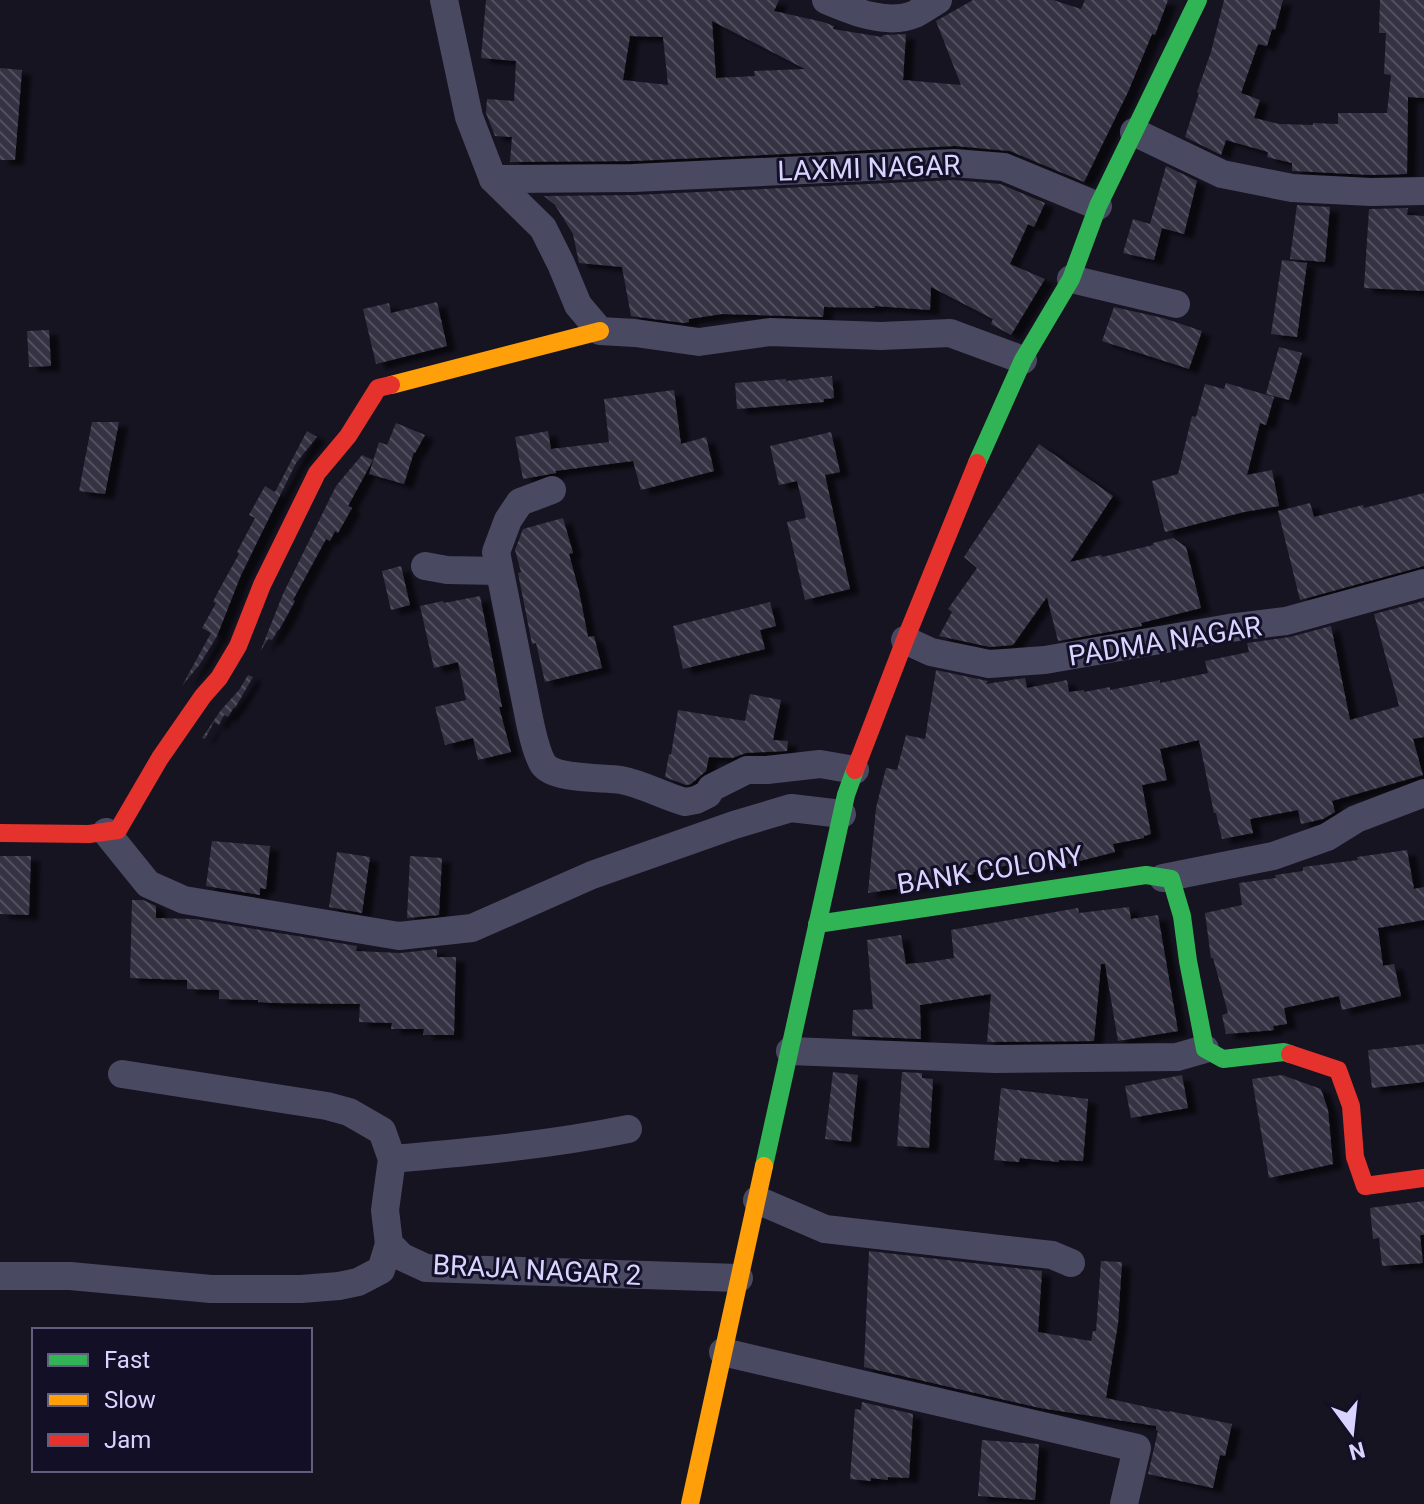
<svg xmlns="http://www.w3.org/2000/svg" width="1424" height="1504" viewBox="0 0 1424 1504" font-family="Roboto,sans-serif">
	<defs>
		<pattern id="building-back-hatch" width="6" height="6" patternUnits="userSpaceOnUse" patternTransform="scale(2)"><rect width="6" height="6" fill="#343243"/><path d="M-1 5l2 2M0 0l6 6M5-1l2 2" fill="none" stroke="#514f5f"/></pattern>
		<filter id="shadow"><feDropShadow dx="9" dy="5" stdDeviation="2" flood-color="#0009"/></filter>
	</defs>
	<rect width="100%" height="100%" fill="#161421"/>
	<g fill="url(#building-back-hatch)" fill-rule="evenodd" filter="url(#shadow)">
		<path d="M486 0H779L774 11 823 22 834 26 833 29 882 37 883 35 906 34 903 80 961 85 936 21 973 0H1053L1081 9 1085 0H1168L1155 35 1152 34 1128 92 1084 182 1010 151 955 146 633 161 510 162 512 137 495 136 486 113 487 99 514 101 516 61 481 58ZM712 21 805 69 754 71 755 76 716 78ZM630 36 663 37 668 85 623 80Z"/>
		<path d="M1224 0H1283L1275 30 1272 29 1267 46 1258 44 1241 93 1260 100 1254 118 1279 124 1313 125V123L1338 124V113H1387L1391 75 1384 74 1386 33H1379L1380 0H1424V98L1408 97 1407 174 1371 175 1294 171H1292V163L1267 157 1268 152 1226 140 1221 155 1185 137 1199 93 1197 92 1211 52Z"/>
		<path d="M0 68 22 70 15 160H0Z"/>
		<path d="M1166 166 1197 181 1184 234 1162 228 1154 260 1123 253 1133 219 1150 224Z"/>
		<path d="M954 180 1000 184 1045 203 1034 227 1028 224 1010 264 1045 279 1011 335 991 324 993 319 931 287 930 310 875 306V308L824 307 823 317 722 314 689 319V322L684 323 631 316 622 267 579 263 573 234 555 205 544 196 634 195Z"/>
		<path d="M1297 205 1330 207 1325 262 1290 259Z"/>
		<path d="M1408 208 1407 215 1424 216V291L1364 288 1369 209Z"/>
		<path d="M1282 260 1307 263 1297 337 1271 334Z"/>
		<path d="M437 302 447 346 376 364 363 309 389 303 391 313Z"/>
		<path d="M1114 307 1163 318 1202 331 1189 369 1102 341Z"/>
		<path d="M49 330 51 366 29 367 27 331Z"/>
		<path d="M1279 347 1302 353 1289 400 1266 394Z"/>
		<path d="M832 376 834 398 824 399V402L737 409 735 383 786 379V381Z"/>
		<path d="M1226 383 1274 397 1266 425 1260 423 1247 475 1272 470 1279 506 1244 512 1165 532 1152 481 1178 474 1192 416 1196 417 1205 384 1224 389Z"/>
		<path d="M674 390 681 444 706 437 714 471 641 490 633 461 555 471 556 473 523 479 515 437 548 431 551 449 609 442 604 399Z"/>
		<path d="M92 422H119L105 494 79 491Z"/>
		<path d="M396 423 425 435 415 453 414 452 404 484 369 474 379 442 387 445Z"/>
		<path d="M307 431 317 437 296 463 241 575 217 636 200 664 182 686 211 633 202 628 216 603 213 602 219 590 239 554 237 552 255 518 249 515 265 486 275 492Z"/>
		<path d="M831 432 840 472 825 475 850 589 805 600 787 522 806 518 797 481 779 485 770 446Z"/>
		<path d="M1039 444 1113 496 1070 562 1101 555 1102 557 1153 545V543L1173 538 1186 547 1201 608 1141 623 1142 626 1058 641 1047 597 1013 645 990 647 939 636 952 612 948 609 977 568 964 557Z"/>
		<path d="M362 455 373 460 348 506 352 508 338 533 335 531 330 541 326 539 293 600 295 601 279 630H278L272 640 268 639 260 652 283 594 336 486Z"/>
		<path d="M1424 493V566L1300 600 1278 511 1310 503 1314 517 1363 505 1364 508Z"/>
		<path d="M563 518 573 553 569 554 579 591 588 637 594 636 602 668 545 682 536 643 532 644 518 573 521 572 515 550 523 529Z"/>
		<path d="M401 566 410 605 391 610 382 571Z"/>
		<path d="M480 596 502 707H499L511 752 478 760 473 738 445 745 435 707 466 700 458 662 434 668 420 606 443 601 444 603Z"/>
		<path d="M1424 601V737L1413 739 1423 775 1332 801 1335 812 1323 819 1301 824 1298 810 1250 819 1253 833 1222 839 1216 813H1214L1199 740 1160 749 1167 780 1142 785 1151 834 1144 836V838L1113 844 1115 852 1072 863 1016 871 1015 864 973 872 974 874 940 881V882L868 893 876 808 886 768 897 770 906 735 925 739 936 670 988 681 986 684 1025 678 1027 688 1067 680 1069 692 1084 690V692L1110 687V690L1160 680V683L1208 673 1205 661 1249 652 1247 643 1290 637 1331 626 1350 720 1399 706 1374 614Z"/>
		<path d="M770 602 776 626 760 630 765 649 683 669 673 626Z"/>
		<path d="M248 675 253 677 235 708 234 707 228 717 224 715 219 725 214 722 205 739 202 738 221 710 239 690Z"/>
		<path d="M750 694 781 700 773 740 788 741 787 751 746 753 732 758 709 757 706 771 691 784 686 785 665 777 669 754 671 755 678 710 745 721Z"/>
		<path d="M212 841 270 846 266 889 260 888V895L206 886Z"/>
		<path d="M1407 850 1414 889 1424 887V920L1378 928 1383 966 1394 964 1401 996 1342 1010 1339 996 1284 1008 1287 1024 1273 1026 1274 1030 1226 1034 1222 1015 1228 1013 1213 958H1211L1205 913 1242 905 1239 883 1276 878 1275 875 1303 871V867L1358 860 1357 857Z"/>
		<path d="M337 852 370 857 362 913 329 907Z"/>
		<path d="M0 856H31L29 915 0 914Z"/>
		<path d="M410 856 442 858 439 915 407 918Z"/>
		<path d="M132 900H143L156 906V918L195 919 357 946 356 951 400 953 437 949V957H456L454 1035H423L424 1029H391L392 1023 359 1022 360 1004 274 1003 258 1002V1000L219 999V990L187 989V980L130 978Z"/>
		<path d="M1129 907 1131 919 1158 915 1178 1031 1118 1041 1105 964H1101L1094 1041 987 1042 991 994 920 1005 921 1039 852 1036 853 1010 873 1009 867 940 901 935 906 964 928 962 954 958 951 930 1078 908 1079 913Z"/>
		<path d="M1424 1044V1082L1372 1088 1368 1050Z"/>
		<path d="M833 1072 858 1075 851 1142 825 1139Z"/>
		<path d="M902 1072 922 1073V1078L933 1079 929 1148 897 1146Z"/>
		<path d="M1182 1075 1188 1108 1131 1118 1125 1086Z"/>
		<path d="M1282 1075 1321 1089 1328 1110 1333 1164 1269 1178 1252 1079Z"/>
		<path d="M1001 1088 1088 1099 1083 1161 1059 1160V1162L1020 1158 1019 1162 994 1160Z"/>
		<path d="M1424 1201V1235H1420L1423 1263 1382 1266 1379 1238 1373 1239 1370 1208Z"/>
		<path d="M869 1251 1042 1271 1038 1332 1091 1341 1093 1331H1096L1101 1261 1122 1262 1118 1323 1106 1398 1169 1412V1411L1232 1424 1225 1456 1220 1455 1213 1488 1148 1474 1158 1431 1156 1430V1426L1040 1408 864 1367Z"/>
		<path d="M862 1402 913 1414 909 1478 888 1477V1480L871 1478V1481L850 1479 855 1409 861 1410Z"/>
		<path d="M982 1440 1039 1444 1035 1500 978 1496Z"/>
	</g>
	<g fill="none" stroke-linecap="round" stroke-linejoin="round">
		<g stroke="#4a4962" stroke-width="28">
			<path d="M444 0 469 117 493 179 633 178 954 163 1004 167 1098 206"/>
			<path d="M826 0C852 11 887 26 915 14 923 10 931 4 938 0"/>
			<path d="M1134 132 1222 174 1292 188 1371 192 1424 191"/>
			<path d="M493 179 543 228 561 264 578 305 600 331 635 333 699 342 770 332 881 336 950 333 1023 360"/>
			<path d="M1071 279 1176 304"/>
			<path d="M552 490 520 502 508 520 496 552 530 723C533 736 536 752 543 764 554 780 603 777 621 780 643 784 663 796 685 802L696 800 708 794 711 788 747 770H767L820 764 855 770"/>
			<path d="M425 566 447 570 499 571"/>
			<path d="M905 640 931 652 989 664 1045 660 1229 628 1286 621 1424 583"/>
			<path d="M106 832 148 884 184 900 399 936 472 928 592 875 734 825 791 808 842 814"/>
			<path d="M1163 878 1273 856 1327 837 1356 819 1424 793"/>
			<path d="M790 1051 995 1059 1177 1057 1205 1049"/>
			<path d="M122 1074 327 1106 349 1112 382 1131 392 1159 385 1210 389 1244 402 1257 426 1268 739 1278"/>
			<path d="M392 1159C471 1152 550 1145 628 1129"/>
			<path d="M757 1200 825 1229 1052 1255 1071 1263"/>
			<path d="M0 1276H70L211 1289H301L339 1286 358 1282 381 1270 389 1244"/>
			<path d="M723 1352 1137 1448 1124 1504"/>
		</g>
		<g stroke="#30b455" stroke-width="18">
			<path d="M977 463 1023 360 1071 279 1098 206 1198 0"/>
			<path d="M817 924 1146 875 1171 879 1182 916 1188 961 1205 1049 1223 1059 1284 1052 1290 1054"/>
			<path d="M764 1166 846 795 855 770"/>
		</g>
		<g stroke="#ff9f0a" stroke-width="18">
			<path d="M391 385 600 331"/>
			<path d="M690 1504 764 1166"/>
		</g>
		<g stroke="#e5322d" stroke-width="18">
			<path d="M855 770 905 640 977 463"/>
			<path d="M0 833 89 834 118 830 160 758 203 696 219 678 238 646 262 585 317 473 348 436 378 388 391 385"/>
			<path d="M1290 1054 1338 1070 1351 1106 1355 1157 1365 1186 1424 1178"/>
		</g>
	</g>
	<g text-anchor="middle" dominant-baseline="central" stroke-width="6" stroke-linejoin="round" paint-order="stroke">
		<g font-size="28" fill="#d9d4ff" stroke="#130f26">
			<text transform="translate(869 168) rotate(-2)">LAXMI NAGAR</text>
			<text transform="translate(1165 641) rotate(-9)">PADMA NAGAR</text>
			<text transform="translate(990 870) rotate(-9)">BANK COLONY</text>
			<text transform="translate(537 1270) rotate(3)">BRAJA NAGAR 2</text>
		</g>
	</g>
	<rect x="32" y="1328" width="280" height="144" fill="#130f26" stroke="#625e7d" stroke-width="2"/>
	<rect x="48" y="1354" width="40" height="12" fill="#30b455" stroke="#625e7d" stroke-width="2"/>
	<text x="104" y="1368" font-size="24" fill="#d9d4ff">Fast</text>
	<rect x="48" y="1394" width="40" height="12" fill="#ff9f0a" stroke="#625e7d" stroke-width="2"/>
	<text x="104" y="1408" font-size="24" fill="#d9d4ff">Slow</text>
	<rect x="48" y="1434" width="40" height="12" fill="#e5322d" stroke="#625e7d" stroke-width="2"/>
	<text x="104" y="1448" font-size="24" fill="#d9d4ff">Jam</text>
	<g transform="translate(1352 1432) rotate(165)" stroke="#130f26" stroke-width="6" paint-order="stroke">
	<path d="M0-6L14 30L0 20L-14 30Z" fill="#d9d4ff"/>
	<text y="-12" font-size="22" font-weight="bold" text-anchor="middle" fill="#d9d4ff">N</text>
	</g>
</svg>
